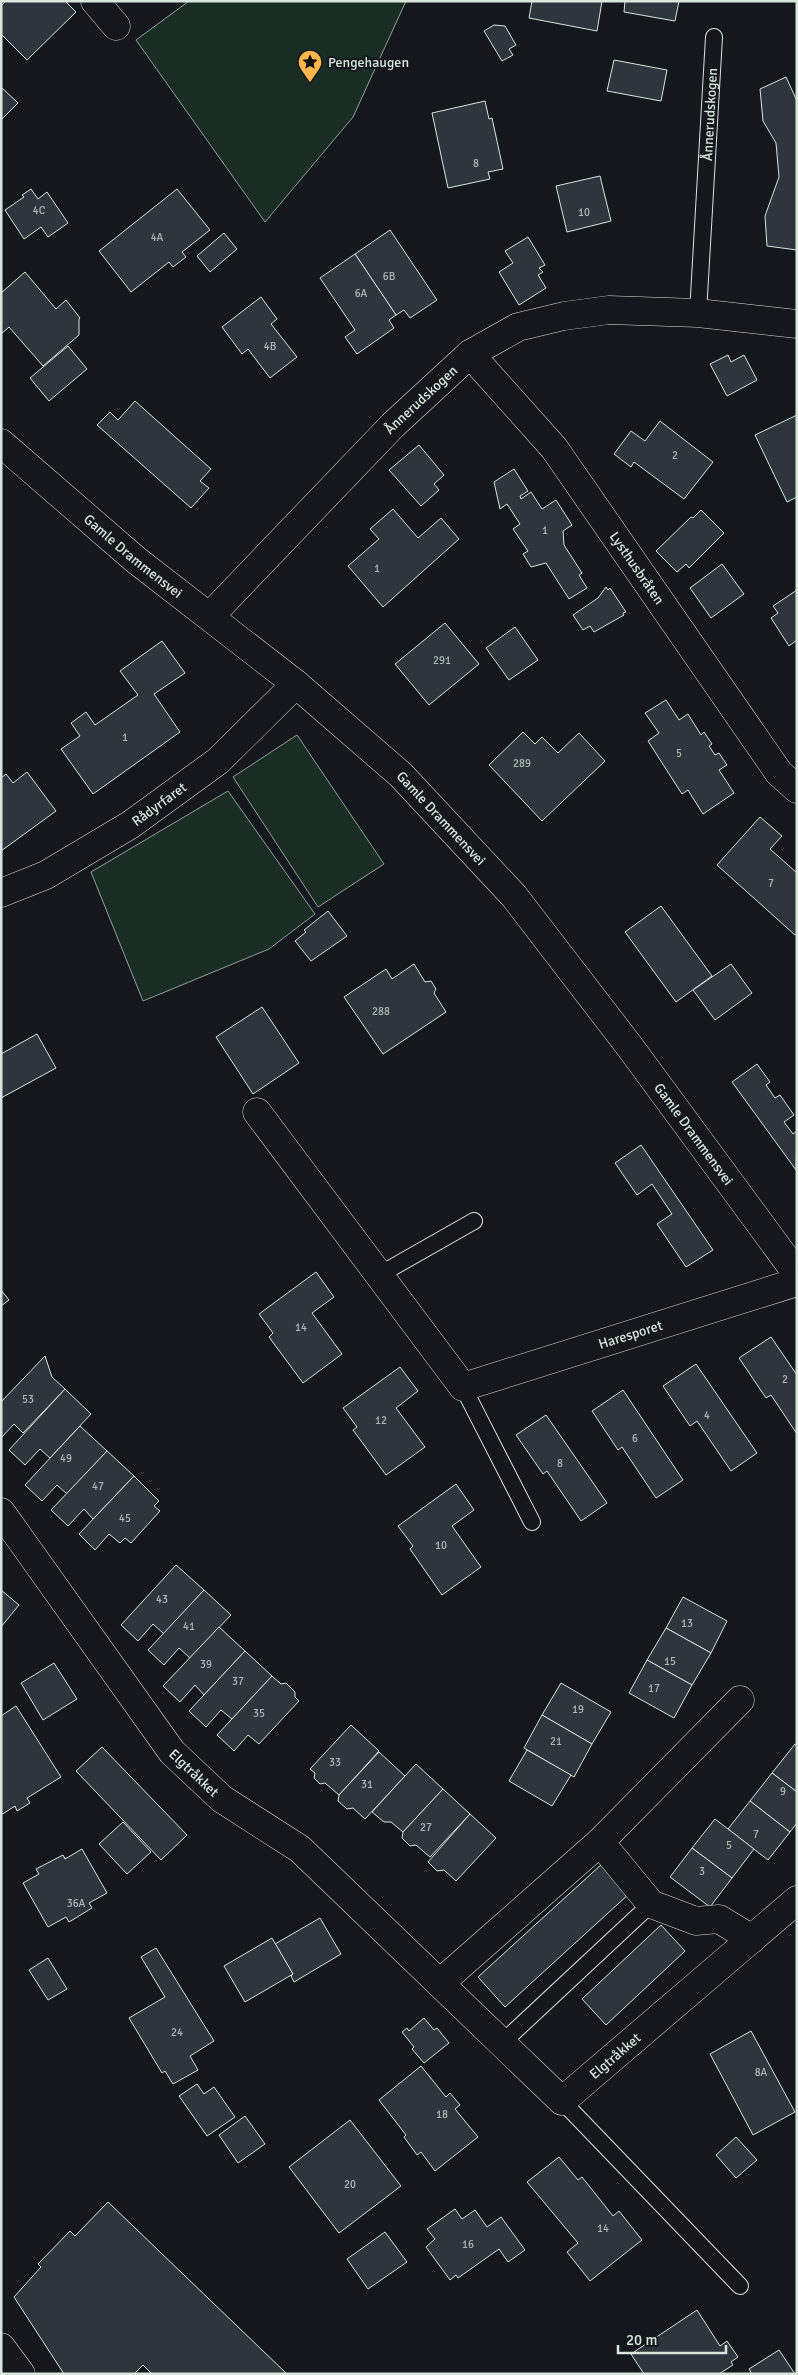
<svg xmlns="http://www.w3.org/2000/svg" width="798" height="2375" viewBox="0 0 798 2375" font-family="Signika,sans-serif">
	<rect width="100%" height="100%" fill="#14181c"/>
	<g fill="#1a2d24" stroke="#939e99">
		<path d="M189 1H406L353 117 265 222 136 40Z"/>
		<path d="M297 735 384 864 318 907 233 777Z"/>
		<path d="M228 791 315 914 269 949 143 1001 91 872Z"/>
	</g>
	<g fill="#2c363c" stroke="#d8e6dc">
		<path d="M6 1H65L76 12 27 60 1 34V6Z"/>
		<path d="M532 1H602L597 31 529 18Z"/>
		<path d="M625 1H679L675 21 624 12Z"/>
		<path d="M494 25 505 26 516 45 509 49 513 55 502 61 484 31Z"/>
		<path d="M614 60 667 70 661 101 607 91Z"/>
		<path d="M786 77 797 101V250L767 246 765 216 779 177 776 143 763 121 760 89Z"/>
		<path d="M1 87 18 103 1 120Z"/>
		<path d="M485 101 489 119 492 118 503 169 488 172 490 179 448 188 432 113Z"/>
		<path d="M600 176 611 221 567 232 556 186Z"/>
		<path d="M31 189 38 199 47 192 68 223 48 237 41 227 24 239 5 210 24 197 22 195Z"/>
		<path d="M177 189 210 230 182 252 186 257 173 267 169 262 131 292 99 251Z"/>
		<path d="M390 230 437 300 410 318 404 310 396 315 355 254Z"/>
		<path d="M224 233 237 249 210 272 197 256Z"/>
		<path d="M528 237 545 265 539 268 543 272 538 275 546 288 519 305 499 272 513 263 505 251Z"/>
		<path d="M355 254 396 315 389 320 394 328 357 354 345 337 355 330 320 278Z"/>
		<path d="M25 272 56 309 66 300 80 318 79 319V335L43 366 9 327 1 334V293Z"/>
		<path d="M261 297 277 319 271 324 297 357 270 378 248 349 242 354 222 327Z"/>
		<path d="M68 346 87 369 49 401 30 378Z"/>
		<path d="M728 355 731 362 744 355 757 380 727 396 710 364Z"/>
		<path d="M135 401 211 469 200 481 209 488 191 508 97 425 110 412 118 420Z"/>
		<path d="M797 415V497L787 502 755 435Z"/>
		<path d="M660 421 713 462 684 499 634 462 631 467 614 454 631 431 645 441Z"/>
		<path d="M419 445 444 475 434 484 439 490 421 506 389 470Z"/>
		<path d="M514 469 528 491 520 496 521 499 531 492 542 509 556 500 572 525 563 531 564 545 582 573 579 575 587 588 569 599 546 563 531 567 523 554 528 551 513 529 520 524 507 504 500 509 494 482Z"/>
		<path d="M393 509 418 538 441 518 459 539 383 607 348 566 379 539 370 529Z"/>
		<path d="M701 510 724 533 689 568 686 564 677 572 656 551 691 517 693 518Z"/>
		<path d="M722 564 744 594 711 618 690 588Z"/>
		<path d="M606 587 608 590 610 588 626 612 623 613 624 615 594 632 590 626 583 630 573 615 598 598Z"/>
		<path d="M797 590V640L789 646 771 618 778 613 773 606Z"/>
		<path d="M445 623 479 664 429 705 395 664Z"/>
		<path d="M515 627 538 660 509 680 486 648Z"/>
		<path d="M162 641 185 673 154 694 180 732 93 794 61 749 80 736 71 723 86 712 95 725 138 695 120 671Z"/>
		<path d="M666 700 679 720 688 714 701 735 704 732 712 744 709 746 715 755 719 753 727 765 719 770 734 793 703 814 688 790 682 794 648 741 659 733 645 713Z"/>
		<path d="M523 732 535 744 542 737 558 753 579 733 605 761 542 821 489 765Z"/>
		<path d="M27 772 56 811 1 851V778L6 774 13 783Z"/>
		<path d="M760 817 782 836 770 849 797 873V933L795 935 717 865Z"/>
		<path d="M661 906 712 976 676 1002 625 932Z"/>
		<path d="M328 911 347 936 311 961 295 941 306 932 304 930Z"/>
		<path d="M414 964 425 982 431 981 436 989 434 993 446 1012 383 1054 344 997 386 969 392 979Z"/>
		<path d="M731 964 752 993 715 1020 693 990Z"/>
		<path d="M262 1007 299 1063 253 1094 216 1037Z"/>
		<path d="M37 1034 56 1068 1 1098V1054Z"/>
		<path d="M757 1064 770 1082 766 1085 775 1098 780 1095 794 1115 784 1122 793 1134 797 1131 796 1170 732 1082Z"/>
		<path d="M641 1145 713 1250 686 1267 657 1224 672 1214 652 1184 637 1195 615 1163Z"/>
		<path d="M316 1272 334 1297 312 1313 342 1354 303 1383 269 1337 273 1333 259 1314Z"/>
		<path d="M1 1290 9 1300 1 1306Z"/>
		<path d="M771 1337 797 1375V1434L771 1395 766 1398 739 1358Z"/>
		<path d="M45 1356 52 1377 65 1389 23 1433 14 1424 1 1438V1402Z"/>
		<path d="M696 1364 757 1453 731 1471 697 1421 690 1426 663 1386Z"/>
		<path d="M400 1367 418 1391 396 1408 425 1447 386 1475 353 1430 357 1427 343 1408Z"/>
		<path d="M65 1389 91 1414 50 1458 40 1449 25 1465 9 1450Z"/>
		<path d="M623 1390 683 1480 656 1498 622 1447 618 1450 592 1411Z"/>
		<path d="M546 1415 607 1503 581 1521 547 1471 543 1474 516 1435Z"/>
		<path d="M80 1426 107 1451 67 1494 57 1485 42 1501 25 1485Z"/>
		<path d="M107 1451 134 1476 93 1519 84 1509 68 1526 51 1510Z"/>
		<path d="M134 1476 159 1501 154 1506 160 1511 131 1543 125 1538 120 1543 109 1534 95 1550 79 1534Z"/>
		<path d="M456 1484 474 1510 452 1526 481 1567 442 1595 410 1549 413 1546 398 1526Z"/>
		<path d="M176 1565 204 1590 164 1634 153 1624 138 1641 121 1625Z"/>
		<path d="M1 1590 19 1605 1 1627Z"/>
		<path d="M204 1590 231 1615 190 1658 179 1648 164 1665 148 1650Z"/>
		<path d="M683 1597 727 1621 711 1653 666 1628Z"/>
		<path d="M219 1627 245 1651 204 1695 195 1685 180 1702 163 1686Z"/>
		<path d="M666 1628 711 1653 692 1685 647 1660Z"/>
		<path d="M245 1651 272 1676 232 1719 221 1710 206 1727 189 1711Z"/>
		<path d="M647 1660 692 1685 674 1718 629 1693Z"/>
		<path d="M54 1663 77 1699 43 1720 21 1683Z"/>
		<path d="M272 1676 281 1684 286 1683 295 1692V1697L299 1701 259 1744 248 1735 234 1751 217 1735Z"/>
		<path d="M561 1683 611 1712 592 1744 542 1715Z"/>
		<path d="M16 1706 61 1777 27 1798 30 1803 17 1811 15 1806 1 1815V1716Z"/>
		<path d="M542 1715 592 1744 574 1777 524 1748Z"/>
		<path d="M351 1725 379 1751 339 1795 325 1783 320 1784 314 1778 315 1773 310 1769Z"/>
		<path d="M795 1744 797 1745V1792L772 1773Z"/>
		<path d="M102 1747 187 1835 161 1860 76 1771Z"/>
		<path d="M527 1750 571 1775 552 1806 509 1781Z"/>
		<path d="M379 1752 405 1776 365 1819 353 1808 347 1809 338 1801 339 1795Z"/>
		<path d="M416 1764 443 1789 403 1832 391 1822H384L372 1812Z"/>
		<path d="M772 1773 797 1792V1823L790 1832 750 1801Z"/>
		<path d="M443 1789 470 1814 430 1857 416 1845 410 1846 402 1838 403 1832Z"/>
		<path d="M750 1801 790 1832 768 1860 728 1829Z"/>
		<path d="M470 1814 496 1838 456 1881 444 1870 437 1871 428 1862Z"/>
		<path d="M715 1819 754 1849 732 1878 692 1848Z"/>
		<path d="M123 1822 151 1852 127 1874 99 1844Z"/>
		<path d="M692 1848 732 1878 710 1907 670 1877Z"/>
		<path d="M82 1849 107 1893 89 1903 92 1908 69 1922 66 1917 48 1927 23 1883 39 1874 36 1869 63 1855 65 1859Z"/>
		<path d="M603 1863 630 1893 505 2007 478 1977Z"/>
		<path d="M320 1918 341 1954 294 1982 291 1976 293 1974 275 1944Z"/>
		<path d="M661 1925 685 1951 606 2025 582 1999Z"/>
		<path d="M272 1938 293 1974 245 2002 224 1966Z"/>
		<path d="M156 1948 214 2041 190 2056 198 2070 173 2084 165 2071 162 2073 129 2018 165 1997 141 1957Z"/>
		<path d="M48 1958 67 1989 48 2000 29 1970Z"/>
		<path d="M424 2018 434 2030 437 2028 449 2043 424 2063 412 2049 414 2047 402 2032 407 2028 409 2031Z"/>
		<path d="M751 2031 795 2112 753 2135 710 2054Z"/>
		<path d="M421 2066 446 2097 450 2093 460 2105 455 2109 478 2137 435 2171 421 2152 417 2155 404 2137 406 2135 379 2100Z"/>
		<path d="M197 2084 204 2094 214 2087 235 2117 207 2136 179 2096Z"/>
		<path d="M245 2116 265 2144 238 2163 219 2135Z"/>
		<path d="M350 2120 401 2186 339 2233 289 2167Z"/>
		<path d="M736 2137 757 2160 736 2178 716 2155Z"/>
		<path d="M559 2157 578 2180 582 2177 613 2216 619 2211 642 2240 590 2281 567 2252 578 2243 527 2182Z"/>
		<path d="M108 2202 287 2374H152L143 2365 134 2374H64L14 2297 41 2267 38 2264 70 2231 75 2236Z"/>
		<path d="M455 2209 462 2219 475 2210 487 2227 501 2217 525 2250 508 2262 499 2249 458 2278 456 2275 450 2280 426 2247 435 2239 427 2229Z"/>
		<path d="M385 2232 407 2262 368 2289 347 2259Z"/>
		<path d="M697 2310 720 2346 727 2341 738 2357 731 2362 733 2365 719 2374H644L631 2354Z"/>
		<path d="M779 2350 795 2374H752L749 2369Z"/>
	</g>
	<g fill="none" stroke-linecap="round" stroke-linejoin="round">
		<defs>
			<g id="service">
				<path id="s1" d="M698 313 714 37"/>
				<path d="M379 1275 474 1221"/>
				<path d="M463 1387 532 1522"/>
				<path d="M502 2043 651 1904"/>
				<path d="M562 2101 740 2286"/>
			</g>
			<g id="minor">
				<path d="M95 1 116 26"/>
				<path id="s2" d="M470 354 554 448 779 773 797 789"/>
				<path id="s3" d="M1 443 136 560 296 684 401 775 514 896 630 1047 797 1274"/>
				<path id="s4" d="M210 616 393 425 470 354 518 327 564 316 609 310 698 313 797 324"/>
				<path id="s5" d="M1 893 46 875 130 825 218 761 296 684"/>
				<path id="s6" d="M257 1112 463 1387 797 1282"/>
				<path id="s7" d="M1 1512 172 1752 222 1799 300 1849 562 2101 797 1900"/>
				<path d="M600 1842 651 1904 696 1921 719 1919 752 1939"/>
				<path d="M440 1983 600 1842 740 1700"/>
				<path d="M1 2347 21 2374"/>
			</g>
		</defs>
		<use href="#service" stroke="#d8e6dc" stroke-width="18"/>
		<use href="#minor" stroke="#d8e6dc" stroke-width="29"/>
		<use href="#service" stroke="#14181c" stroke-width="16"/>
		<use href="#minor" stroke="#14181c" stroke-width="28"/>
	</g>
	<defs>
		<symbol id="sight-pin" viewBox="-11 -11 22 30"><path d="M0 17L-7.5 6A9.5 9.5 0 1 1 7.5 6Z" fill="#ffb74d" stroke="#14181c"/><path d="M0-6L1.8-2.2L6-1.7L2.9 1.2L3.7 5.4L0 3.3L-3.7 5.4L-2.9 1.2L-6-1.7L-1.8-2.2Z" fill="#111"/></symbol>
	</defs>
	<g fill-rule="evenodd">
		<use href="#sight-pin" x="296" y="48" width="28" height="38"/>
	</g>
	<g text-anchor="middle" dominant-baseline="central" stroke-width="4" stroke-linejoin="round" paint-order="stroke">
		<g font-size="11" fill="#adbab4">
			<text x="476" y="163">8</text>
			<text x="39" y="210">4C</text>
			<text x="584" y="212">10</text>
			<text x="157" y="237">4A</text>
			<text x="389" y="276">6B</text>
			<text x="361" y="293">6A</text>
			<text x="270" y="346">4B</text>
			<text x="675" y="455">2</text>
			<text x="545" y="530">1</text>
			<text x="377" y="568">1</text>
			<text x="442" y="660">291</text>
			<text x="125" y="737">1</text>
			<text x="679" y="753">5</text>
			<text x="522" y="763">289</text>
			<text x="771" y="883">7</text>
			<text x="381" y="1011">288</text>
			<text x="301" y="1327">14</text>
			<text x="785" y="1379">2</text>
			<text x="28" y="1399">53</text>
			<text x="707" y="1415">4</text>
			<text x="381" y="1420">12</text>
			<text x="635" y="1438">6</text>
			<text x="66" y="1458">49</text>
			<text x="560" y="1463">8</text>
			<text x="98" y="1486">47</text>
			<text x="125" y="1518">45</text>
			<text x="441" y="1545">10</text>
			<text x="162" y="1599">43</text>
			<text x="687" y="1623">13</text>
			<text x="189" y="1626">41</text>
			<text x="670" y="1661">15</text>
			<text x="206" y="1664">39</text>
			<text x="238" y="1681">37</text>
			<text x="654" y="1688">17</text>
			<text x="578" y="1709">19</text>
			<text x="259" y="1713">35</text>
			<text x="556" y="1741">21</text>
			<text x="335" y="1762">33</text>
			<text x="367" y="1784">31</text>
			<text x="783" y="1791">9</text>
			<text x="426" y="1827">27</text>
			<text x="756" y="1834">7</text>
			<text x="729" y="1845">5</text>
			<text x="702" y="1871">3</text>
			<text x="76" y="1903">36A</text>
			<text x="177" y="2032">24</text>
			<text x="761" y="2072">8A</text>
			<text x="442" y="2114">18</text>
			<text x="350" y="2184">20</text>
			<text x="603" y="2228">14</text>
			<text x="468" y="2244">16</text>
		</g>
		<g font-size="14" fill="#d8e6dc" stroke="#14181c" text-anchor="start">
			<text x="328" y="62">Pengehaugen</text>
		</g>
		<g font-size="14" fill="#d8e6dc" stroke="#14181c">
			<text stroke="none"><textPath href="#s1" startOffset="199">Ånnerudskogen</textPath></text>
			<text stroke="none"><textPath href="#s4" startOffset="302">Ånnerudskogen</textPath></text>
			<text stroke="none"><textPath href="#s3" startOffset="174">Gamle Drammensvei</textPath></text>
			<text stroke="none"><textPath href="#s2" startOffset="272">Lysthusbråten</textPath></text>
			<text stroke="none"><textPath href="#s5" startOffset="182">Rådyrfaret</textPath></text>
			<text stroke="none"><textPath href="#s3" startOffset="579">Gamle Drammensvei</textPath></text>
			<text stroke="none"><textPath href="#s3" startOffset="984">Gamle Drammensvei</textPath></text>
			<text stroke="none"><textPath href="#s6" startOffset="519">Haresporet</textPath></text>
			<text stroke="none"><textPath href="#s7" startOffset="325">Elgtråkket</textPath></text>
			<text stroke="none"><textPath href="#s7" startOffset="889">Elgtråkket</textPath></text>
		</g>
	</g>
	<rect width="798" height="2375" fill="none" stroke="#d8e6dc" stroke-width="5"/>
	<path d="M618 2345v8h108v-8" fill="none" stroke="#d8e6dc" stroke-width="2.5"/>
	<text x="626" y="2345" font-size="15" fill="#d8e6dc" stroke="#14181c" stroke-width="4" paint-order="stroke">20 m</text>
</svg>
